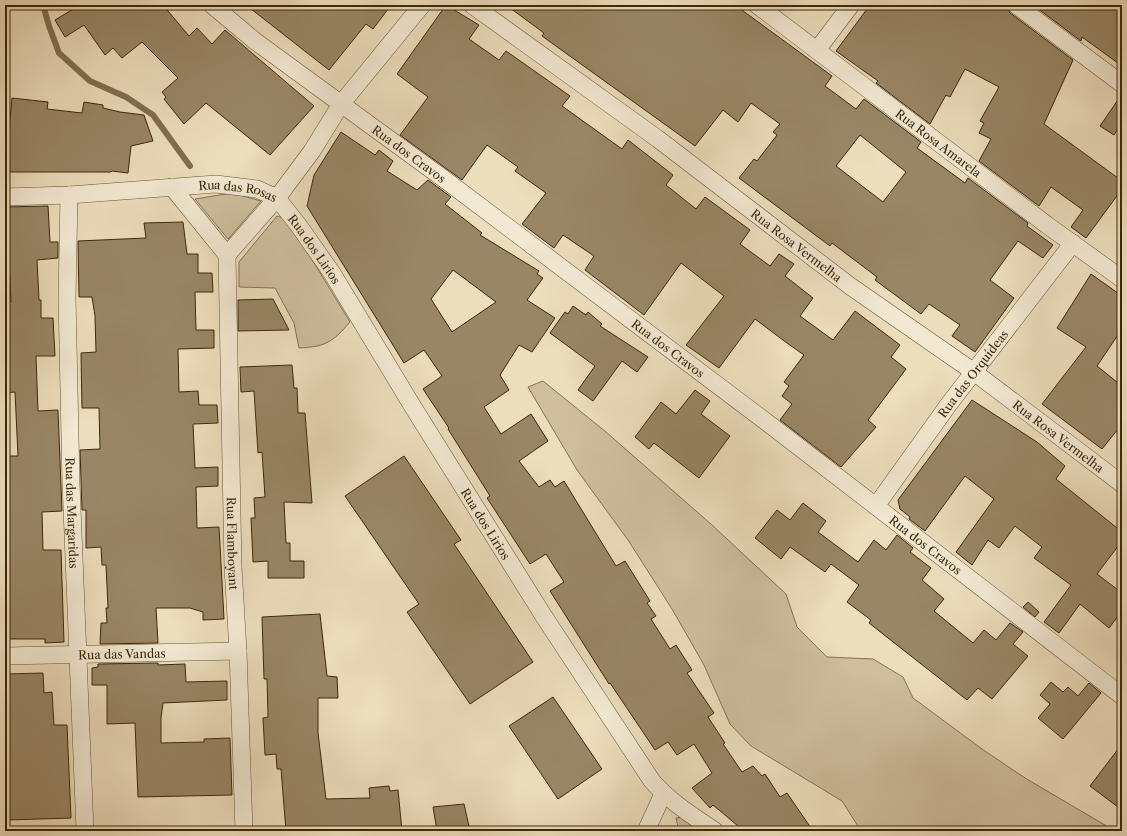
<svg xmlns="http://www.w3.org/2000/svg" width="1127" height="836" viewBox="0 0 1127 836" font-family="'Libre Caslon Text',serif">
	<rect width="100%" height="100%" fill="#ecddbc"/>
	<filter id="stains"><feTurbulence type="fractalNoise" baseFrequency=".005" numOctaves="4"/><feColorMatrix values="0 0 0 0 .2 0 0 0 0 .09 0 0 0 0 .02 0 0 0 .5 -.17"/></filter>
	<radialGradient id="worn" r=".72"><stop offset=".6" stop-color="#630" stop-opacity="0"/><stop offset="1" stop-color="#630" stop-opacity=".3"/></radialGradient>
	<g fill="#cebe9e" stroke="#857354">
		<path d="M232 193 261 201 228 239 195 199Z"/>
		<path d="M277 216 288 220 350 322C333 342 325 347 299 348L294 323 275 288 239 287V262Z"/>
		<path d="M543 381 606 432 712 525 786 594 797 627 827 657 873 659 903 677 913 698 982 749 1025 778 1115 831H861L842 801 751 746 730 724 704 665 672 609 628 540 577 470 528 387Z"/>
		<path d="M683 817 702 831H679L676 818Z"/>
	</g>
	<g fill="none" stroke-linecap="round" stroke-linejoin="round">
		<path stroke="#826f50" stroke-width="6" d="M43 5 49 26 59 53 90 81 126 97 153 115 190 166"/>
	</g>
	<g fill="#988666" stroke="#3c2809" fill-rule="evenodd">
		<path d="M80 5H163L189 36 197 28 212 44 225 30 314 106 270 155 206 103 184 124 164 99 166 97 162 92 178 78 142 42 122 58 113 48 105 55 84 25 65 37 55 20Z"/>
		<path d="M246 5H391L373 29 366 24 329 70Z"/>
		<path d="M446 5 479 25 469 39 499 60 506 51 570 96 562 106 622 149 628 140 673 175 666 185 696 209 705 197 750 230 740 244 770 266 779 254 794 264 785 276 813 298 800 316 833 340 855 311 900 345 891 357 906 369 868 420 876 427 841 467 780 420 792 404 782 396 789 386 784 382 804 355 787 343 755 319 719 368 686 345 724 296 681 263 644 315 585 270 594 256 563 235 554 248 522 224 546 193 515 171 518 167 487 145 462 180 400 135 428 97 397 74Z"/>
		<path d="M506 5H735L832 76 825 86 856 109 864 99 921 142 917 148 965 183 968 178 1028 223 1027 226 1053 245 1043 258 1018 241 990 280 1014 298 975 352 952 336 960 325 929 304 921 314 875 280 877 277 832 243 830 246 739 178 754 159 757 161 777 135 773 132 780 124 751 103 738 122 723 110 695 146 542 36 544 33ZM860 135 906 172 883 202 836 166Z"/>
		<path d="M870 5H1006L1010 13 1073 60 1044 124 1122 181V189L1086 238 1071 227 1083 210 1051 187 1039 206 979 161 991 139 979 133 984 123 980 121 999 87 965 69 950 97 946 95 930 124 876 83 878 81 836 51Z"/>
		<path d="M1033 5H1122V66L1082 37 1081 41Z"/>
		<path d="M1122 94V123L1114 135 1100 126Z"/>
		<path d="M12 98 48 102 47 109 82 113 84 102 103 105V108L120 112 144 115 153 141 131 146 128 173 112 171 111 172H5V124L10 120Z"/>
		<path d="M341 132 375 155 379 150 393 161 387 171 417 190 428 180 451 197 445 204 482 233 480 235 539 271 537 274 543 278 527 300 555 318 532 352 519 345 500 375 509 390 484 407 501 434 531 414 548 441 519 461 539 487 550 480 555 487 564 481 616 566 625 561 650 601 647 603 656 616 651 619 670 649 676 645 692 670 687 673 714 713 708 717 725 743 723 744 742 772 753 766 762 776 765 774 780 797 787 793 813 831H744L713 805 710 808 692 788 712 773 694 744 677 755 668 742 655 750 610 683 609 684 550 591 564 582 546 554 530 564 487 498 490 496 448 429 449 428 423 389 442 376 424 350 404 363 307 206 314 175ZM453 270 496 302 452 332 431 299Z"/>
		<path d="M48 206 50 242H58V258L37 260 39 300H41V318H53L55 356H36L38 411 58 410 62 511 42 512 43 550H61L64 642 45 643V639H5V456H18L15 392 5 393V302H11L9 261 5 262V207Z"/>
		<path d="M183 222 187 254H198V273H212L213 292H195L196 330H214V348L178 349 179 392 198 391 199 405H217L218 423 193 424 195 468 218 467V486L196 487 197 528 219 527 224 619 203 620V612L190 608H156L158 643 100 644 101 623H107L106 608H108L106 565H102L101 547 86 548V510H82L80 450 100 449 99 408H82L81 353 96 352 95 316 92 297H79L78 241 146 238 144 223Z"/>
		<path d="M1091 274 1122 296V329L1097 366 1122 386V424L1102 449 1042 404 1086 347 1057 328Z"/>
		<path d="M273 299 289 330 238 331V300Z"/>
		<path d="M573 306 586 315 588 312 602 324 600 326 648 357 637 372 622 361 593 401 578 390 595 366 550 333 565 312 568 314Z"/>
		<path d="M292 365 294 388H297L298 413H305L312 503 284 502 286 543H290V561H304V578H268V561L253 562 251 518H255L254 498 265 497 262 452 258 453 254 391 241 392 240 367Z"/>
		<path d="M695 390 710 401 701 414 730 436 699 478 654 443 649 449 635 437 661 402 676 414Z"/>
		<path d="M972 400 1037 442 1065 466 1056 479 1122 532V541L1097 574 1122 593V611L1109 628 1080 604 1059 633 1044 622 1071 585 1034 558 1042 547 1015 526 999 548 988 540 972 565 956 552 994 499 965 476 925 531 909 519 910 517 900 509 898 500Z"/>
		<path d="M404 456 461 540 454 544 533 662 470 704 407 612 419 604 345 496Z"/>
		<path d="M803 503 826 521 818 532 858 562 874 540 886 550 897 535 913 548 910 552 931 568 922 580 944 599 934 611 973 643 984 630 996 640 1010 623 1023 632 1013 644 1028 656 992 699 978 688 967 700 869 623 871 620 847 602 859 585 831 564 825 572 790 547 781 559 755 538 777 510 790 520Z"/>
		<path d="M1028 602 1039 612 1035 617 1023 607Z"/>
		<path d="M320 614 327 676 337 677 338 698H318V733L326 799 370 798 369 788 389 786 390 791 398 790 402 831H286L281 769H277L276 754 265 755 263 718 268 717 267 679H264L262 617Z"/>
		<path d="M158 663V665L185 664 186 682 227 681V700L163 703 161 718V743L204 742V739L230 738 232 795 138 797 135 723 107 724V685H92V668L98 667V664Z"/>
		<path d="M43 673 44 693 52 692 54 725H67L71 818 8 820 7 802H5V674Z"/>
		<path d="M1051 682 1063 692 1068 687 1078 696 1089 683 1101 693 1063 739 1038 718 1050 704 1040 695Z"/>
		<path d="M553 697 602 769 558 799 509 726Z"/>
		<path d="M1122 744V810L1090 786Z"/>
		<path d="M464 804 470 831H437L433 807Z"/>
	</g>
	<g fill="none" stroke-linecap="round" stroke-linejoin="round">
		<defs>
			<g id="minor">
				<path id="s1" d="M212 5 255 41 444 179 773 427 1122 696"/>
				<path id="s2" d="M472 5 658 139 850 286 974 372 1122 484"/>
				<path id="s3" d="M757 5 1047 225 1122 279"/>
				<path d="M1016 5 1122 84"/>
				<path d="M817 50 851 5"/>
				<path id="s4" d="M172 187 227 255 233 567 238 651 244 831"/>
				<path id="s5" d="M69 195 67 298 71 483 85 831"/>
				<path id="s6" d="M5 197 69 195 216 184 257 189 277 198 299 226 332 273 413 407 543 615 652 781C670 802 693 816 715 831"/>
				<path d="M227 255 277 198 312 151 341 104 422 5"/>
				<path id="s7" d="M876 506 949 404 1073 243"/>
				<path id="s8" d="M5 656 238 651"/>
				<path d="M646 831 663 794"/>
			</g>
		</defs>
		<use href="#minor" stroke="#685536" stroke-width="18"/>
		<use href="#minor" stroke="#f3e9d3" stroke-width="17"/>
	</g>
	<g text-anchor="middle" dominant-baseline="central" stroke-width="3" stroke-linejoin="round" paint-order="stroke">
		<g font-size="12" fill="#3c2809" stroke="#f3e9d3">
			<text stroke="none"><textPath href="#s3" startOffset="228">Rua Rosa Amarela</textPath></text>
			<text stroke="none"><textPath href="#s1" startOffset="247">Rua dos Cravos</textPath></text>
			<text stroke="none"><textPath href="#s6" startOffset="234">Rua das Rosas</textPath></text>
			<text stroke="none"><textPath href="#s2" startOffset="404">Rua Rosa Vermelha</textPath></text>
			<text stroke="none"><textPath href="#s6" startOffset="338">Rua dos Lirios</textPath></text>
			<text stroke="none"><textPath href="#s1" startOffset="571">Rua dos Cravos</textPath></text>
			<text stroke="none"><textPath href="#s7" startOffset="164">Rua das Orquídeas</textPath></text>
			<text stroke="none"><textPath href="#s2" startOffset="728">Rua Rosa Vermelha</textPath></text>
			<text stroke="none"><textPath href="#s5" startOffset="318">Rua das Margaridas</textPath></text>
			<text stroke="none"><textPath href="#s6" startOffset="662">Rua dos Lirios</textPath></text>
			<text stroke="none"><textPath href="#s4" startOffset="376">Rua Flamboyant</textPath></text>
			<text stroke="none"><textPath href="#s1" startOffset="895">Rua dos Cravos</textPath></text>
			<text stroke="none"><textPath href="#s8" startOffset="117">Rua das Vandas</textPath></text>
		</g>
	</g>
	<rect width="1127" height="836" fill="none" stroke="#ecddbc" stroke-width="20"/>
	<rect x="6" y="6" width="1115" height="824" fill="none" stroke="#3c2809" stroke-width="2"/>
	<rect x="10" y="10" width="1107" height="816" fill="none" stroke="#3c2809"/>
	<rect width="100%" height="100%" filter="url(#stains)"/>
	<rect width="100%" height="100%" fill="url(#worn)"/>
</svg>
